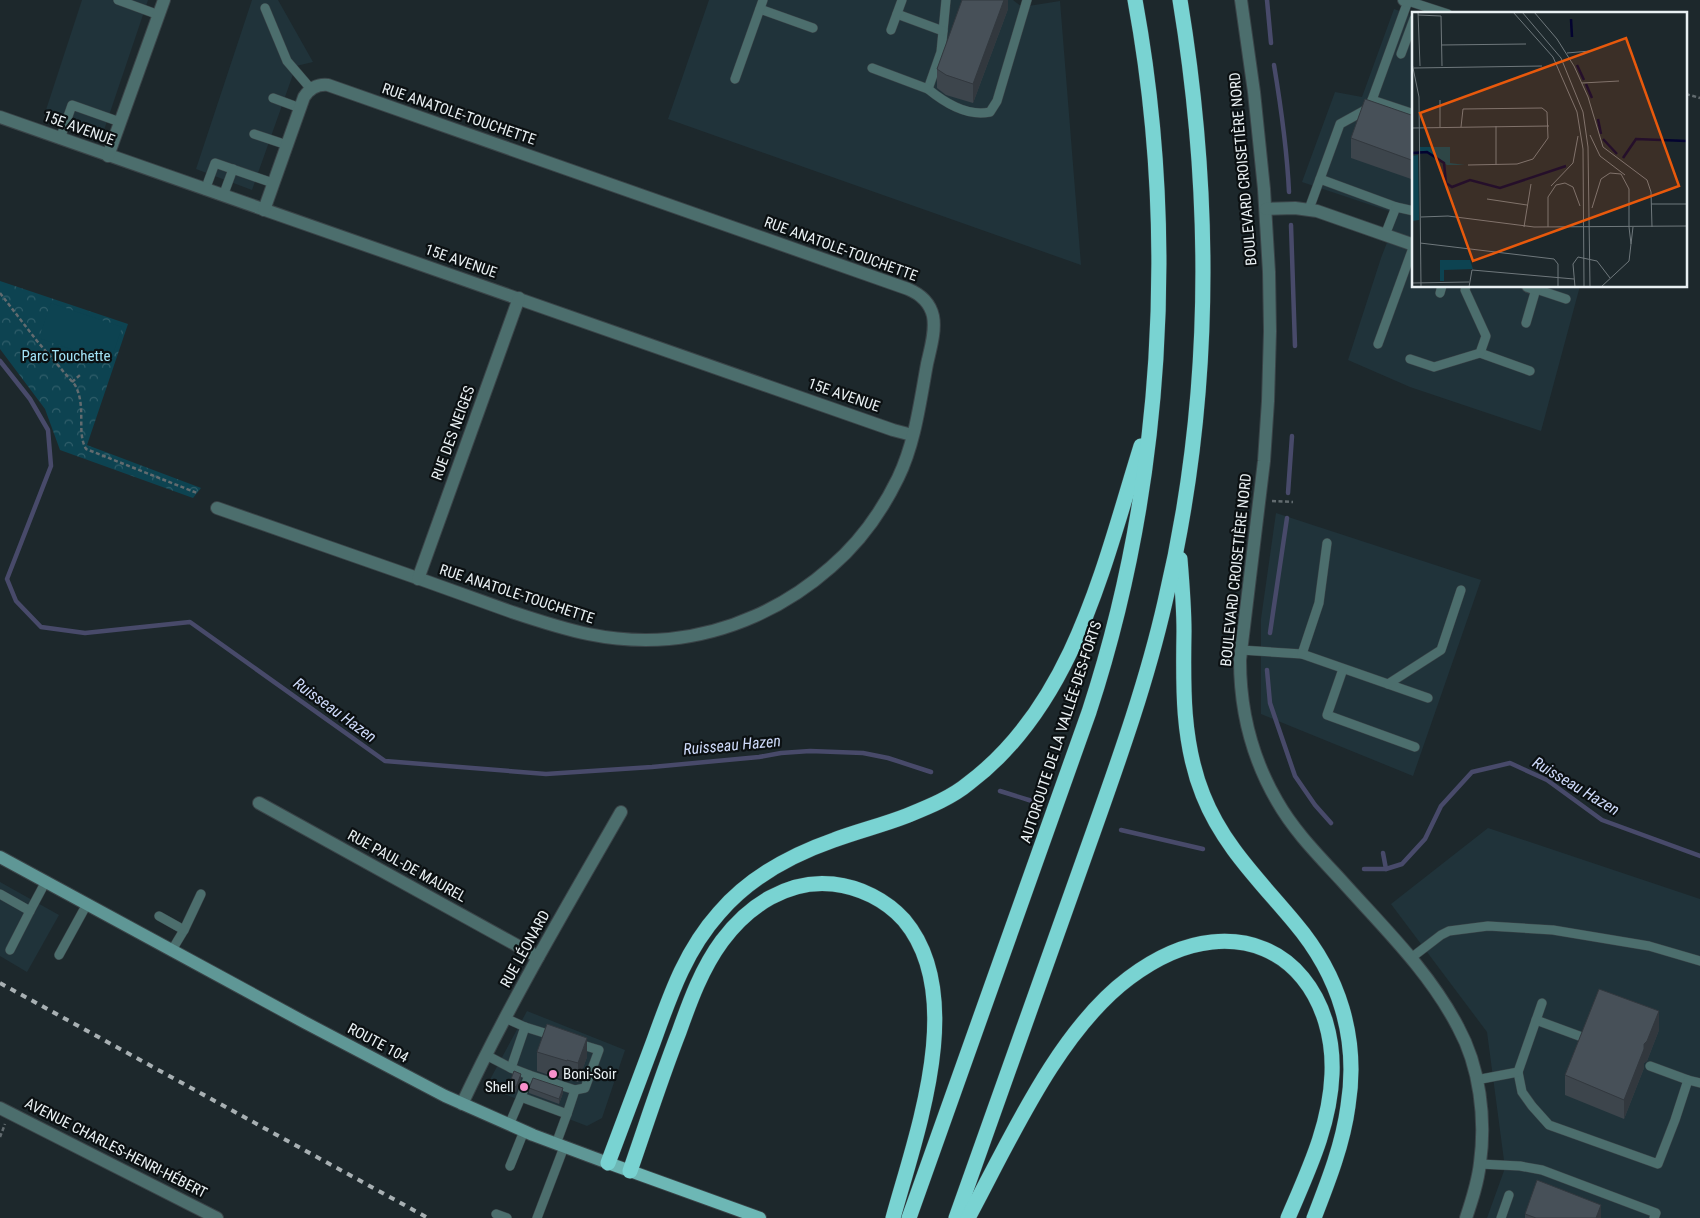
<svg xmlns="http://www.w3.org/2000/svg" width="1700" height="1218" viewBox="0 0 1700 1218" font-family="'Roboto Condensed',sans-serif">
	<defs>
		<pattern id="park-crowns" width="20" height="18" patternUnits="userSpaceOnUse" patternTransform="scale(1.25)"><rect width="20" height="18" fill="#0d4351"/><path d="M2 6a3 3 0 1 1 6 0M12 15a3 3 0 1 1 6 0" fill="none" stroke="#305e6a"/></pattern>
	</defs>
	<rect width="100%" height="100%" fill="#1d282c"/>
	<g fill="#20333a">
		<path d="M82 0H148L102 136 44 116Z"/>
		<path d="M252 0H278L313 62 296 66 252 190 196 169Z"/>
		<path d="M709 0H1013L1022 7 1060 1 1081 265 668 119Z"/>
		<path d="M1394 9 1414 16V286H1580L1541 431 1410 387 1348 360 1381 258 1398 214 1302 182 1335 92 1362 97Z"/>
		<path d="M1276 513 1481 580 1413 776 1261 714V619Z"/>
		<path d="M1488 828 1700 899V1218H1487L1505 1168 1487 1032 1391 904Z"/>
		<path d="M0 882 59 915 27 972 0 956Z"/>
		<path d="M527 1011 625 1050 602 1118 587 1126 486 1087Z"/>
	</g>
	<path fill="url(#park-crowns)" d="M0 281 128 324 87 445 201 488 193 498 60 450 45 409 0 349Z"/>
	<path fill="#0d4351" d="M51 303 122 327 110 363 39 338Z"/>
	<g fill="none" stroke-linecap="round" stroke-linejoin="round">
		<g stroke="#484a6a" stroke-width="4.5">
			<path d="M1267 0 1271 43"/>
			<path d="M1274 65C1281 107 1287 149 1289 192"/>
			<path d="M1291 225 1295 346"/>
			<path d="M0 361 30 399 48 430 51 466 7 579 16 601 41 627 85 633 190 622 385 761 546 774 652 767 759 757 781 753 810 751 863 753 888 758 931 772"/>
			<path d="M1288 493 1292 436"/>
			<path d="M1270 633 1287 518"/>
			<path d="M1267 670 1270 703 1295 776 1315 805 1331 823"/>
			<path d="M1000 791 1032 801"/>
			<path d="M1121 830 1203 849"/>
			<path d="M1383 853 1386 869"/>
			<path d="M1364 869H1386L1402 864 1425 839 1441 806 1472 772 1510 763 1547 780 1602 820 1700 856"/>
		</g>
		<defs>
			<g id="service">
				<path d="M118 0 159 15"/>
				<path d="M946 0 941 52 928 89C945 103 967 117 990 112L997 101 1027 0"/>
				<path d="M265 8 287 61 311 89"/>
				<path d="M760 9 813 28"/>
				<path d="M897 14 943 31"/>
				<path d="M891 30 902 0"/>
				<path d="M1401 54 1414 19"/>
				<path d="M872 68 928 89"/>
				<path d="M735 79 763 0"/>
				<path d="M273 98 300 108"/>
				<path d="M1372 100 1408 1 1448 14"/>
				<path d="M254 134 287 145"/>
				<path d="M60 139 72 105 120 122"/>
				<path d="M1320 179 1396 207 1385 235"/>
				<path d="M205 190 215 163 273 183"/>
				<path d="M223 196 233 169"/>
				<path d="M1396 207 1414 211"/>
				<path d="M1309 209 1340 124 1369 108 1372 100 1414 114"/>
				<path d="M1536 289 1566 299"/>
				<path d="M1440 293 1442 286"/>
				<path d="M1526 323 1536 289 1542 286"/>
				<path d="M1378 344 1414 245"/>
				<path d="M1480 353 1530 371"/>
				<path d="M1410 359 1434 367 1480 353 1486 336 1465 290 1466 286"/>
				<path d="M1241 650 1302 654 1319 603 1327 543"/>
				<path d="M1302 654 1428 698"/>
				<path d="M1343 669 1327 715 1415 747"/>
				<path d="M1388 684 1441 650 1461 590"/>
				<path d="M0 894 30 911 46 881"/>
				<path d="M159 916 184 930 172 950"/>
				<path d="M184 930 201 894"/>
				<path d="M10 950 30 911"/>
				<path d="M59 955 87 904"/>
				<path d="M1411 958 1441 935 1449 931 1488 926 1553 930 1649 946 1700 961"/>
				<path d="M505 1018 525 1027 554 1036"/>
				<path d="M1536 1020 1582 1037"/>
				<path d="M525 1027 511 1068 529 1075"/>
				<path d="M486 1055 511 1068"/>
				<path d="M1518 1072 1522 1092 1532 1106 1549 1125 1658 1164 1675 1120 1688 1080 1650 1066"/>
				<path d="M1476 1080 1518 1072 1542 1003"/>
				<path d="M1688 1080 1700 1083"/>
				<path d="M575 1090 585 1088 599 1050 576 1043"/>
				<path d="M521 1097 529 1075 575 1090 567 1114"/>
				<path d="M509 1125 521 1097 567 1114 556 1144"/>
				<path d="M1480 1164 1520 1166 1542 1170 1656 1213 1654 1218"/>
				<path d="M510 1166 524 1131"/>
				<path d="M496 1214 507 1218"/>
				<path d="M537 1218 564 1147"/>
				<path d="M1501 1218 1509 1195"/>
			</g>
			<g id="minor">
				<path d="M1241 0 1254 92 1264 189 1269 272 1270 331 1268 401 1264 461 1240 660C1240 710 1252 758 1277 801 1294 831 1318 855 1341 880 1383 927 1429 971 1458 1027 1480 1067 1486 1119 1480 1163 1478 1182 1472 1200 1466 1218"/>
				<path d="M1404 0 1408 1"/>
				<path d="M0 117 893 430 912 435"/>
				<path d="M108 156 164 0"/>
				<path d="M1266 209 1295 208 1317 211 1414 245"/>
				<path d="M1528 286 1536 289"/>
				<path d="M217 508C285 532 352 555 420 579 450 590 481 601 512 612 566 630 610 644 669 639 729 633 786 607 831 567 859 543 882 511 898 478 915 443 920 402 927 364 930 350 936 331 933 316 930 303 920 294 908 289L328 85C318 84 310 88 304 97L264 210"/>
				<path d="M418 579 519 298"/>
				<path d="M259 803 538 957"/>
				<path d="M462 1104C509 1004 566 908 621 812"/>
				<path d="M0 1108 217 1218"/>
			</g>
			<path id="secondary" d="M0 857 304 1022 445 1096 533 1135 608 1163"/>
			<path id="primary" d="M608 1163 760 1218"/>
			<g id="motorway">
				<path d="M1180 559C1182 583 1184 607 1184 631 1183 686 1182 743 1203 795 1223 846 1261 882 1295 923 1339 975 1359 1038 1348 1106 1343 1144 1328 1182 1314 1218"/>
				<path d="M608 1163C623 1123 638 1083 653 1043 670 996 685 951 719 913 749 878 791 855 834 840 858 831 883 825 906 816 928 807 951 798 969 783 1074 704 1104 564 1141 446"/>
				<path d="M630 1171C646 1125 661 1078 679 1032 690 1001 702 968 722 941 748 906 788 879 833 884 860 887 886 900 904 920 968 996 916 1134 893 1218"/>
				<path d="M909 1218 1089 712C1163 486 1178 234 1135 0"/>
				<path d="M956 1218C998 1099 1041 980 1083 861 1113 776 1145 690 1165 602 1212 404 1213 200 1180 0"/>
				<path d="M968 1218C1010 1140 1058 1031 1129 978 1153 960 1182 945 1212 942 1291 934 1335 1002 1332 1074 1330 1126 1308 1171 1288 1218"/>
			</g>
		</defs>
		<use href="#service" stroke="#3a4448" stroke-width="10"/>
		<use href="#minor" stroke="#3a4448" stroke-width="14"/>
		<use href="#secondary" stroke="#3a4448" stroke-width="14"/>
		<use href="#primary" stroke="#3a4448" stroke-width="14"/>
		<use href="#motorway" stroke="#3a4448" stroke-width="16"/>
		<g stroke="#626b6f" stroke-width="2.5" stroke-dasharray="4 2.5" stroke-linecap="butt">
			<path d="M1686 94 1700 98"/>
			<path d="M0 293 37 341 75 385C87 407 76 431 86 449L197 493"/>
			<path d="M72 382 80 375"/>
			<path d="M1272 501 1293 502"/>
			<path d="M0 1137 5 1124"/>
		</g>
		<use href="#service" stroke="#4c6e6d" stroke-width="9"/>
		<use href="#minor" stroke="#4c6e6d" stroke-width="12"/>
		<use href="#secondary" stroke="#5f9796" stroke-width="12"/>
		<use href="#primary" stroke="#6db7b5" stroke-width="12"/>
		<use href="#motorway" stroke="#79d3d2" stroke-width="15"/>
		<path stroke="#a8b0b3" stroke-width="4" stroke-dasharray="6 6" stroke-linecap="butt" d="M0 983 428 1218"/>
	</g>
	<g fill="#3d454c">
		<path d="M1008 0V9L973 103 946 95 937 88V69Z"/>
		<path d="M1414 116V180L1351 158V138Z"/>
		<path d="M1659 1030 1647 1061 1644 1063V1068L1624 1119 1565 1095V1075Z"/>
		<path d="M537 1052 587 1057 578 1082 567 1079V1081L537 1071Z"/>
		<path d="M521 1079 516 1092 509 1090V1085Z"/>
		<path d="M529 1088 563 1093 559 1104 529 1093Z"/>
		<path d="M1525 1214 1601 1218H1525Z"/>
	</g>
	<g fill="#32383e">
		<path d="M1004 0H1008V9L973 103V84Z"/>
		<path d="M1659 1011V1030L1647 1061 1644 1063V1068L1624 1119V1100L1644 1044Z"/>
		<path d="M587 1038V1057L578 1082V1063Z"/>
		<path d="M521 1074V1079L516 1092V1087Z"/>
		<path d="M563 1088V1093L559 1104V1099Z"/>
		<path d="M1601 1205V1218H1596Z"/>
	</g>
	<g fill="#475058" stroke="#32383e">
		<path d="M962 0H1004L973 84 946 75 937 69Z"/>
		<path d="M1365 99 1414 116V161L1351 138Z"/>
		<path d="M1599 989 1659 1011 1647 1041 1644 1044V1049L1624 1100 1565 1075Z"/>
		<path d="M547 1024 587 1038 578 1063 567 1060V1061L537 1052Z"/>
		<path d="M514 1071 521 1074 516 1087 509 1085Z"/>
		<path d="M533 1078 563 1088 559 1099 529 1088Z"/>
		<path d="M1537 1180 1601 1205 1596 1218H1536L1525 1214Z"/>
	</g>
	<g fill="#f890cb" stroke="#0b1012" stroke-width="2">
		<circle cx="553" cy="1074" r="5"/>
		<circle cx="524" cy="1087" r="5"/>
	</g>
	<g text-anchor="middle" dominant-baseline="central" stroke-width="4.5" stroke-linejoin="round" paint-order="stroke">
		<g font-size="15" fill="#e9f0f3" stroke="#0b1012">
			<text transform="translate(459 114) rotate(19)">RUE ANATOLE-TOUCHETTE</text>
			<text transform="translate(79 128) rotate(20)">15E AVENUE</text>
			<text transform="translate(1243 169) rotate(-95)">BOULEVARD CROISETIÈRE NORD</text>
			<text transform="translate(841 249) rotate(20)">RUE ANATOLE-TOUCHETTE</text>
			<text transform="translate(461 261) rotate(19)">15E AVENUE</text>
			<text transform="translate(844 395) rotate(19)">15E AVENUE</text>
			<text transform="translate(453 433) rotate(-70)">RUE DES NEIGES</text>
			<text transform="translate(1236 570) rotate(-84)">BOULEVARD CROISETIÈRE NORD</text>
			<text transform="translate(517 594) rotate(18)">RUE ANATOLE-TOUCHETTE</text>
			<text transform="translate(1061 732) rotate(-72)">AUTOROUTE DE LA VALLÉE-DES-FORTS</text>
			<text transform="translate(407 866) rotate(29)">RUE PAUL-DE MAUREL</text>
			<text transform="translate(525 949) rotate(-61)">RUE LÉONARD</text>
			<text transform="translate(378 1043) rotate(28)">ROUTE 104</text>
			<text transform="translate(116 1148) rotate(27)">AVENUE CHARLES-HENRI-HÉBERT</text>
		</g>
		<g font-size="15" fill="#a2e2f6" stroke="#0b1012">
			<text x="66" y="356">Parc Touchette</text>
		</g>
		<g font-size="15" fill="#e9f0f3" stroke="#0b1012" text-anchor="start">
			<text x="563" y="1074">Boni-Soir</text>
			<text x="514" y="1087" text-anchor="end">Shell</text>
		</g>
		<g font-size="16" font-style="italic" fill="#cdd9f9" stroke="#0b1012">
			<text transform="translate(335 710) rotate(36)">Ruisseau Hazen</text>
			<text transform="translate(732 745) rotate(-5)">Ruisseau Hazen</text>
			<text transform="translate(1576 786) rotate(31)">Ruisseau Hazen</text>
		</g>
	</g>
	<g transform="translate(1412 12)">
		<rect width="275" height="275" fill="#1d282c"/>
		<path d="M6 143 7 208 0 209V144Z" fill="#0d4351"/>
		<path d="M8 135H38V151L53 153H35L17 140 8 139ZM28 248H58L61 257 32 258V269H28Z" fill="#0d4351"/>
		<path fill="none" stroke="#030330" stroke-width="2.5" d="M159 7 160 25M165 53 172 68M174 72 180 86M186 107 189 122M191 127 205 142M0 141 15 140 32 151 34 171 40 175 58 168 88 176 154 154M211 146 224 127 275 129"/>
		<path fill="none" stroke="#6f787c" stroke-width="1" d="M6 0 8 54M101 0 141 45 165 100 171 137 172 275M110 0 149 46 171 100 176 135 178 275M122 0 145 27 162 54 176 85 191 135 235 168 239 180 240 215M6 3 29 4 30 54M29 33 114 32M155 41 178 39M0 51 7 85 9 275M2 56 130 54M170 71 207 69M84 114V153M28 115V88M49 115 51 97 130 96 135 100 136 126 121 147 105 152 56 153M0 116 137 114M178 123 188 144 213 163M139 174 161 151 166 124M75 187 115 193M239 192H275M180 196 189 167 198 161 209 162 217 177V215M9 205 36 204 122 215 275 214M112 215 119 172M136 215V185L144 173 153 171 161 175 168 194M217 215 219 232M8 231 142 247 146 252V275M0 271 57 270M57 275 60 258 162 267M163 275 161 252 166 245 185 249 198 266M189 275 217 249 221 215"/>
		<path fill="#e8590c" fill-opacity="0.15" stroke="#e8590c" stroke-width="2.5" d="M214 26 267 174 61 249 8 101Z"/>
		<rect width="275" height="275" fill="none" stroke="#e9f0f3" stroke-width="2.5"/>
	</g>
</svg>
